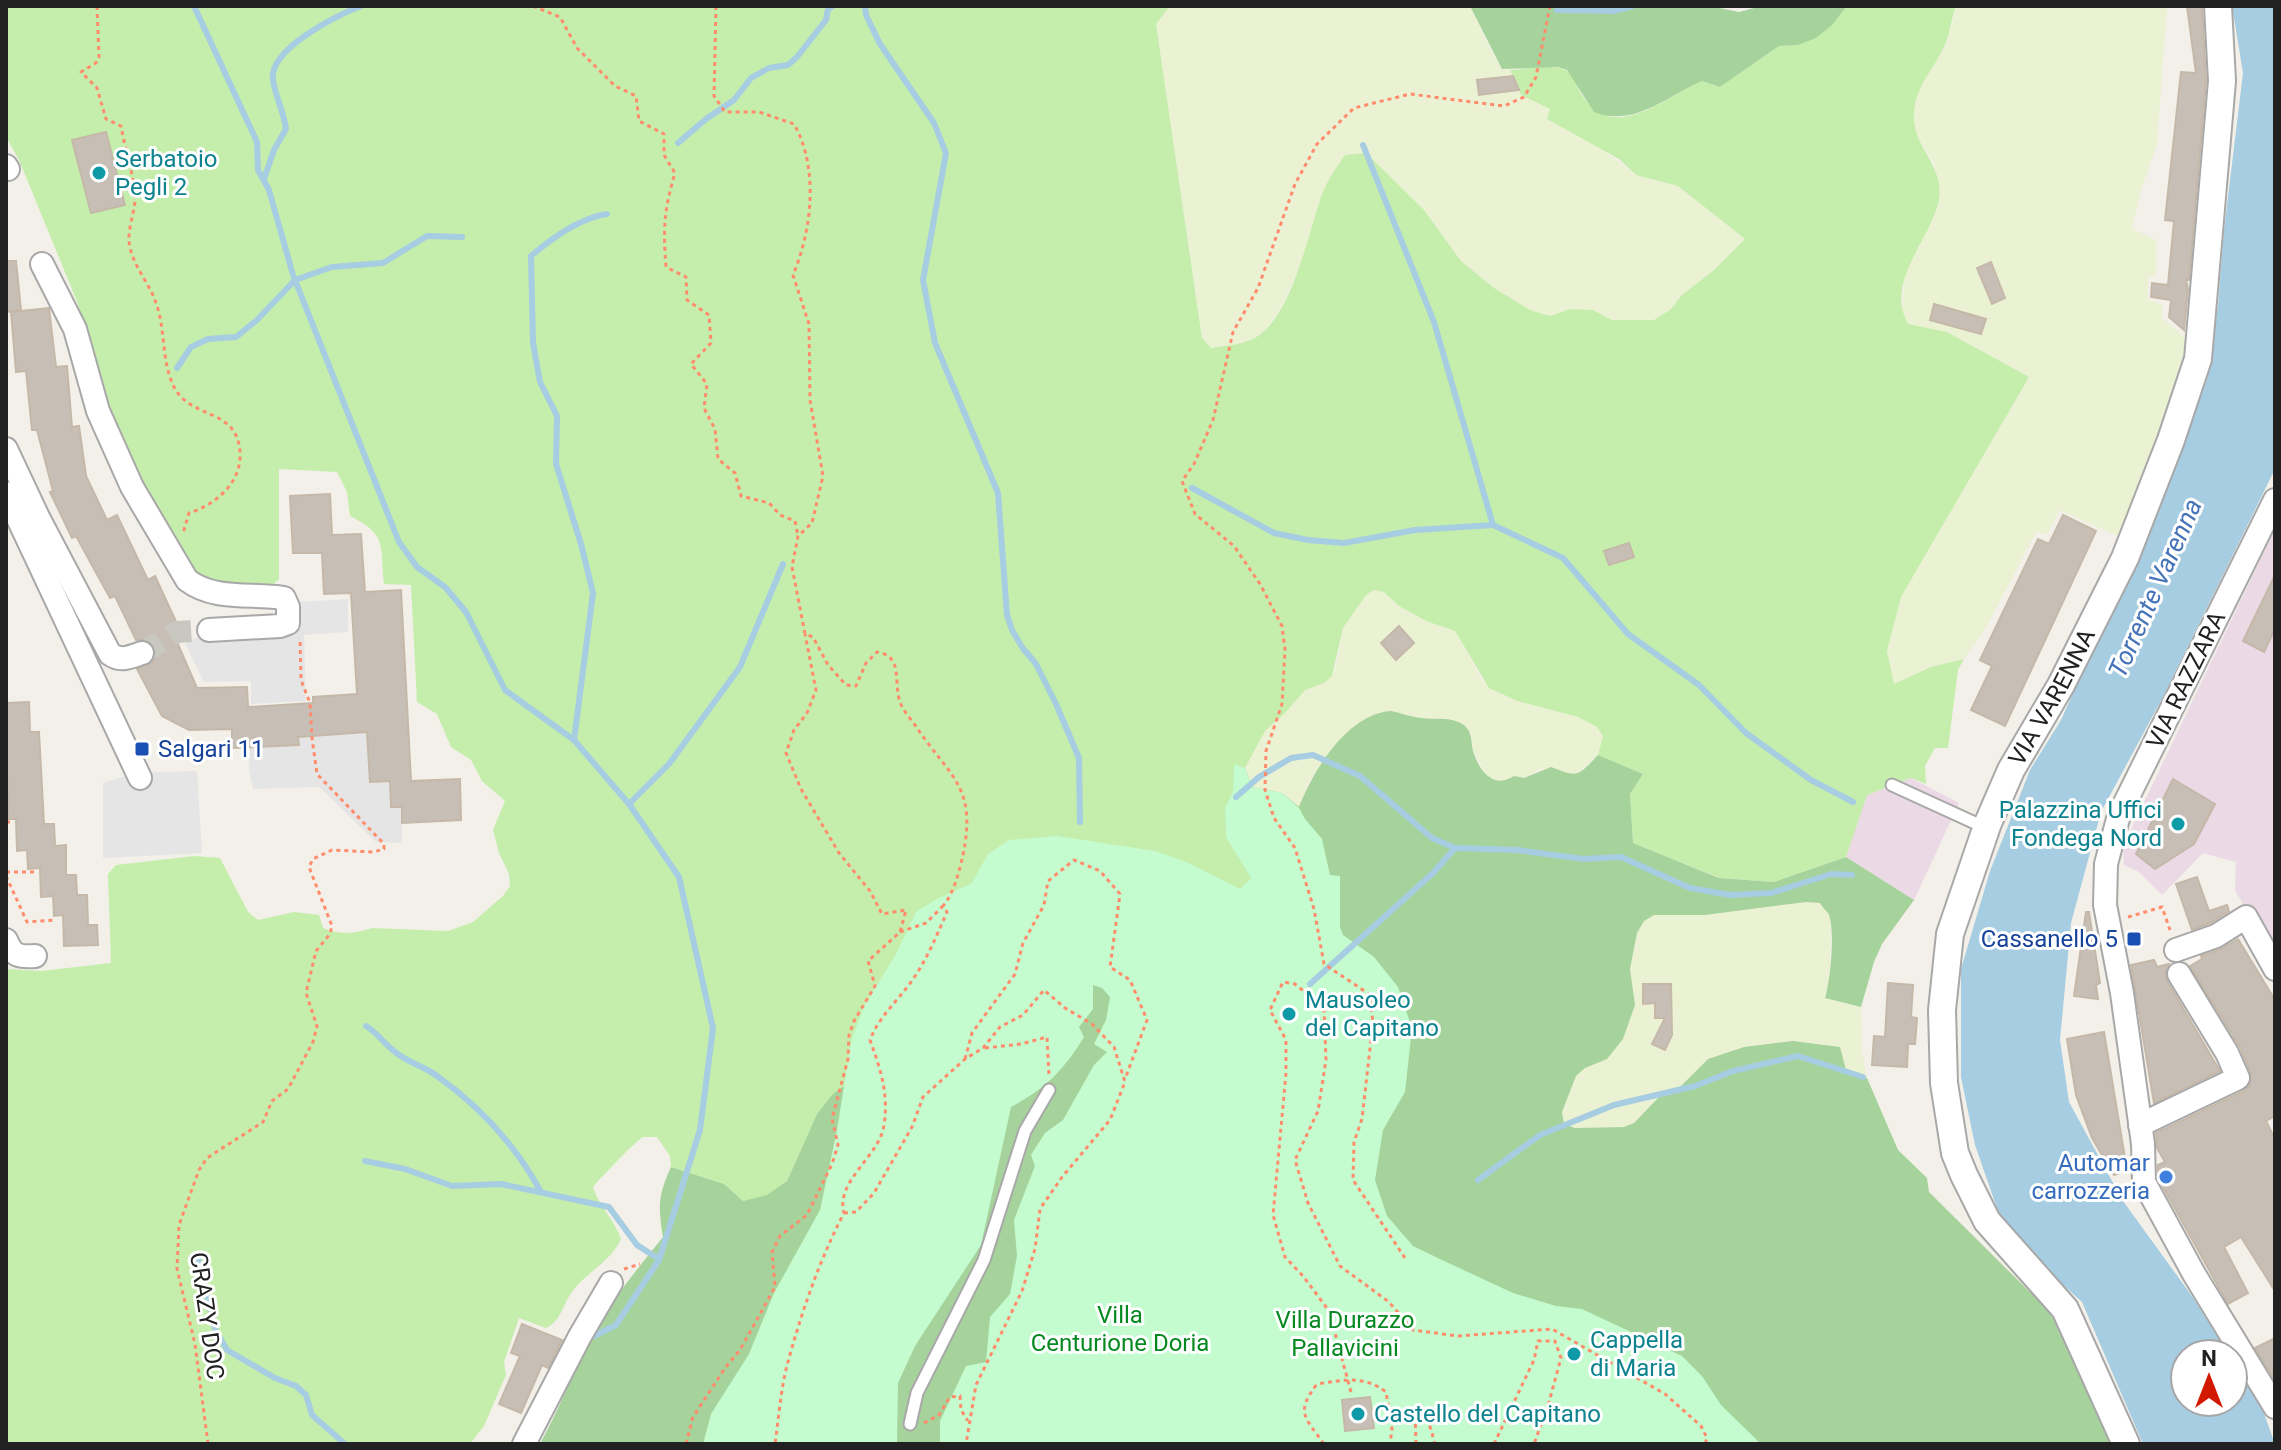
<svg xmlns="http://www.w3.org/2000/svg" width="2281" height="1450" viewBox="0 0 2281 1450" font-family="Roboto,sans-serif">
	<rect width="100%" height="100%" fill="#f2f0e8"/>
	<g fill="#ebd9e6">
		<path d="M2275 529V960L2235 890 2236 862 2203 853 2162 895 2139 872 2124 865 2123 846Z"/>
		<path d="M1911 778 1959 803 1914 900 1846 857 1866 795Z"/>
	</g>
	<g fill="#ebf1d3">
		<path d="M1170 6H1470L1490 48 1502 69 1510 70 1521 95 1550 109 1636 175 1678 186 1745 239 1714 270 1682 295 1670 310 1654 321 1612 320 1593 310 1570 309 1550 316 1530 310 1494 288 1461 261 1424 210 1410 196 1302 262 1277 315 1263 332 1246 343 1211 348 1202 338 1156 23Z"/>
		<path d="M1956 6H2167L2157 144 2140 193 2132 229 2156 240V276L2148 277V300L2163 305 2162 318 2188 341 2187 362 2120 537 2060 510 2047 535 2036 532 1987 626 1964 659 1931 667 1893 685 1887 651 1901 597 2029 377 1947 332 1908 324 1902 313 1905 273 1931 222 1935 165 1915 132 1914 113 1917 93 1947 43Z"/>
		<path d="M1374 590 1384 592 1399 606 1426 621 1455 631 1482 680 1498 693 1517 701 1578 717 1597 727 1603 736 1598 755 1577 774 1567 776 1560 770 1541 769 1524 778 1514 776 1506 781 1496 782 1487 776 1473 752 1471 733 1464 726 1448 719 1419 718 1391 711 1381 712 1356 726 1333 747 1310 780 1299 808 1282 793 1251 787 1245 768 1265 731 1286 712 1305 690 1324 683 1336 667 1343 628 1366 595Z"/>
		<path d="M1806 902 1820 903 1828 912 1831 925 1829 986 1825 998 1861 1007 1862 1052 1867 1078 1846 1070 1840 1047 1793 1041 1744 1047 1708 1059 1681 1086 1659 1097 1634 1123 1624 1127 1575 1128 1564 1124 1562 1112 1576 1076 1585 1068 1607 1058 1635 1005 1630 969 1637 933 1644 921 1654 915H1705Z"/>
	</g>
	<path fill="#c5eeac" d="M6 6H1170L1156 24 1202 338 1211 348C1229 345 1249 345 1263 332 1294 306 1309 230 1323 192 1328 179 1337 167 1345 155L1366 153 1424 210 1461 261 1494 288 1530 310 1550 316 1570 309 1593 310 1612 320H1654L1670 310 1682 295 1714 270 1745 239 1678 186 1636 175 1619 159 1547 119 1550 109 1521 95 1510 70C1523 69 1555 64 1565 70 1576 75 1576 87 1582 95 1591 110 1606 119 1623 117 1652 113 1676 92 1702 81L1720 87 1779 46 1798 45 1832 25 1847 6H1956C1951 19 1950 35 1944 47 1933 70 1916 86 1914 113 1911 147 1948 167 1938 204 1928 242 1885 283 1908 324L1947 332 2029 377 1901 597 1887 651 1894 684 1931 667 1964 659 1958 670 1948 748H1935L1925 766 1926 784 1911 778 1867 795 1846 857 1774 882 1720 878 1633 843 1630 794 1643 774 1598 755 1603 736 1597 727 1578 717 1517 701 1489 688 1455 631 1426 621 1399 606 1384 592 1374 590 1366 595 1343 628 1332 676 1324 683 1305 690 1286 712 1265 731 1245 768 1234 765 1233 792 1225 808 1226 837 1251 878 1240 889 817 1114 787 1181 767 1196 743 1201 724 1184 671 1167 670 1156 657 1137C654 1137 645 1137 643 1137 638 1139 598 1180 593 1187 599 1207 615 1220 621 1239 610 1263 586 1272 572 1292 562 1306 562 1320 546 1328L519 1318 504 1362 506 1375 484 1426 470 1444H6V969L41 971 111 963 108 874 116 865 194 856 220 858 248 912 258 920 294 912 319 915 323 928C339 935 355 934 372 928L448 931 473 922 503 896 510 886 509 874 499 853 493 830 505 801 482 781 471 760 451 747 437 714 417 702 411 585 384 584C380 545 388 535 350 516L347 492 337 472 279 469V579L270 587H204L150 500 112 413 78 304 19 160 6 137Z"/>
	<g fill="#a5d39b">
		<path d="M1470 6H1710L1739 12 1762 6H1847L1832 25 1816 38 1798 45 1779 46 1720 87 1702 81C1667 96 1634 128 1594 112L1567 70 1558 67 1502 69Z"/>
		<path d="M1391 711C1401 713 1411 717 1421 718 1436 720 1451 716 1464 725 1474 734 1470 743 1474 754 1481 773 1494 789 1514 776L1524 778 1551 767C1578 777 1576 778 1598 755L1643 774 1630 794 1633 843 1719 878 1774 882 1846 857 1914 900 1882 944 1874 962 1861 1007 1825 998C1830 982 1836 929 1828 913 1827 912 1821 905 1820 903L1806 902 1705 915H1654L1644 921 1637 933 1630 969 1635 1005 1623 1039 1607 1059 1585 1068 1576 1076 1562 1112 1564 1124 1575 1128 1624 1127 1634 1123 1659 1097 1681 1086 1708 1059 1744 1047 1793 1041 1840 1047 1846 1070 1867 1078 1898 1150 1927 1178 1929 1192 2045 1307 2070 1344 2115 1444H540C558 1411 572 1376 588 1343 607 1304 637 1270 663 1237 658 1207 658 1195 671 1167L724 1184 743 1201 767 1195 787 1181 817 1114 833 1094 855 1078 1240 889 1251 878 1226 837 1225 808 1233 792 1234 764 1245 768 1252 787 1282 793 1299 807C1313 771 1347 714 1391 711Z"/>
	</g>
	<path fill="#c4fccf" d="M1234 764 1245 768 1252 787 1282 793 1299 808 1305 819 1322 839 1330 875 1340 876V927L1343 935 1374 957 1398 987 1412 1028 1405 1092 1383 1130 1375 1180 1387 1216 1413 1246 1442 1260 1513 1293 1556 1306 1582 1309 1682 1356 1702 1376 1721 1405 1761 1444H940V1421L966 1366 986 1362 990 1317 1010 1294 1017 1256 1014 1220 1035 1166 1031 1155 1045 1133 1063 1120 1094 1065 1107 1052 1094 1044 1106 1020 1110 997 1102 988 1093 985V1009L1079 1027 1084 1037C1063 1071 1046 1088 1011 1107L981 1245 915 1346 898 1383 897 1444H703L711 1414 749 1354 774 1293 820 1210 837 1130 851 1042 863 1008 896 954 916 912 935 900 972 883 988 854 1009 840 1057 836 1155 851 1187 862 1240 889 1251 878 1226 837 1225 808 1233 792Z"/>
	<g fill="#e5e5e5">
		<path d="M348 599V632L304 635 306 701 251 704V681L204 682 185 643 196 638 279 635 280 603Z"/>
		<path d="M367 732 370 781H390L391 807H402V843L376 842 319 787 253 789 249 770 250 747 299 744 298 737Z"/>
		<path d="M197 771 202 853 103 858V783L135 773Z"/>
	</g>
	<path fill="#a6cde1" d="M2232 6H2275V469L2164 695 2101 812 2071 923 2060 1040 2069 1102 2123 1201 2194 1299 2228 1354H2185V1402H2233V1362L2262 1408 2275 1444H2143L2082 1302 2034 1258 1999 1214 1975 1145 1961 1077V969L1990 871 2030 770 2061 720 2097 640 2127 584 2207 380 2218 306 2224 230 2243 73Z"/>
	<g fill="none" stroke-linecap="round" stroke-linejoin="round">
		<g stroke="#a6cde1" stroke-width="6">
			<path d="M194 6 257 142 258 170 269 190 293 275 399 542 417 567 445 587 466 612 505 690 574 740 629 804 679 877 713 1028 700 1130 659 1260 616 1325 594 1336"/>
			<path d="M865 6 866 15 880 44 934 123 946 153 923 280 935 343 998 493 1007 615 1012 630 1022 647 1036 664 1056 704 1079 758 1080 822"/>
			<path d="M1557 10 1614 11 1633 6"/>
			<path d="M678 143 706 119 734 100 751 78 769 68 788 65 797 57 826 20 828 9 833 6"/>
			<path d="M1363 145 1434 322 1493 525 1563 558 1628 634 1699 685 1746 733 1811 780 1853 802"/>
			<path d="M264 179 274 150 286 129C284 112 275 96 273 80 268 49 338 15 361 6"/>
			<path d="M177 368 191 347 208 339 236 337 257 320 295 280 332 267 383 263 427 236 462 237"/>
			<path d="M1192 488 1274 533 1308 540 1344 543 1415 530 1493 525"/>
			<path d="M574 740 593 593 581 544 556 464 557 416 540 382 533 343 531 256C552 238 579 218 607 214"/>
			<path d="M1236 797 1259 777 1291 758 1313 755 1360 776 1432 838 1455 848 1517 850 1584 859 1621 857 1690 888 1730 895 1771 893 1831 874 1852 875"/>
			<path d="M629 804 669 764 740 667 783 564"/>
			<path d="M1310 984 1433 873 1455 848"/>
			<path d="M366 1026C378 1033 383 1043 394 1051 406 1062 424 1066 437 1076 479 1106 516 1146 541 1192"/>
			<path d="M365 1161 405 1169 452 1186 501 1184 609 1207 637 1245 659 1259"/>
			<path d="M1478 1180 1540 1135 1614 1105 1695 1086 1733 1071 1798 1056 1863 1077"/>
			<path d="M197 1255 215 1329 227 1350 275 1378 296 1386 306 1395 312 1415 345 1444"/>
		</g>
	</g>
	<g fill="#c7bfb6" stroke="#c5b8a9" stroke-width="2">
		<path d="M2187 6H2202L2206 81 2189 280H2186L2188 289 2184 330 2169 317 2171 300 2151 297 2152 283 2168 285 2174 221 2165 220 2181 72 2196 73Z"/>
		<path d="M1513 76 1519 90 1479 95 1477 80Z"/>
		<path d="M106 132 125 205 91 213 72 140Z"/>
		<path d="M6 261H16L21 310 6 312Z"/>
		<path d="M1991 262 2005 298 1992 304 1977 268Z"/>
		<path d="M1934 304 1986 319 1981 334 1930 320Z"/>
		<path d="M49 308 56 367 67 366 72 427 79 426 86 476 107 520 117 515 148 580 155 576 184 639 177 642 197 688 247 687 248 707 313 703V697L357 694 351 593 324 594 322 553H293L290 496 330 494 332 535 361 534 365 592 401 590 411 781 460 779 461 820 402 823V807H391L390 781 370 782 367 732 298 737 299 745 232 748V729L189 730 162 716 137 669 153 662 155 648 145 640H136L115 596 110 598 76 536 72 538 50 492 53 491 37 430H32L26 371 16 372 11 312Z"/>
		<path d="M2063 515 2096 531 2005 726 1971 710 1992 666 1980 660 2038 539 2049 544Z"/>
		<path d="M1629 543 1634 557 1609 565 1604 551Z"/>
		<path d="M2275 575V629L2264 652 2243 641Z"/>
		<path d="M1399 626 1414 643 1396 660 1381 643Z"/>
		<path d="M29 702 30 732H39L44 824H54L55 846 66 845V875H76L77 895H87L88 925H97L98 945 64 946 63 915 54 916 53 896 41 897 40 868 28 869 27 850 17 851 16 819H8L6 703Z"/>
		<path d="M2173 779 2215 804 2194 844 2155 869 2136 854Z"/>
		<path d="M2197 877 2209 911 2227 905 2229 911 2210 923 2192 930 2176 884Z"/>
		<path d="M2086 912H2089L2100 983 2096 985 2098 999 2074 996Z"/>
		<path d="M2238 939 2275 1000V1116L2266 1121 2275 1139V1291L2241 1237 2224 1247 2248 1293 2228 1304 2158 1178V1165L2165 1162 2157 1148 2156 1133 2244 1091 2250 1085 2251 1073 2240 1047 2190 966 2202 959 2201 956 2221 949Z"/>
		<path d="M2154 960 2157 967 2169 964 2165 974 2167 981 2220 1071 2154 1103 2131 965Z"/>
		<path d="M1888 983 1913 985 1911 1017 1917 1018 1915 1044H1908L1907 1067 1872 1065 1874 1036 1885 1037Z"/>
		<path d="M1643 984H1671L1672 1035 1665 1050 1652 1044 1665 1018H1655V1003L1643 1004Z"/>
		<path d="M2104 1032 2127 1170 2114 1175 2092 1138 2076 1095 2067 1039Z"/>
		<path d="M522 1324 562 1340 548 1368 542 1365 521 1413 499 1404 520 1356 511 1353Z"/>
		<path d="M2275 1338V1380L2255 1348Z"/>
		<path d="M1370 1397 1374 1428 1345 1431 1342 1400Z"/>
	</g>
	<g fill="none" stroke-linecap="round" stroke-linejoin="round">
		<path stroke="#c8c7c0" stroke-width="22" stroke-dasharray="22 11" stroke-linecap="butt" d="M142 653 177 632 209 630"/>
		<defs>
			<g id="service">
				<path d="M1892 785 1986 828"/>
				<path d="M910 1424 917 1393 984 1260 1025 1131 1049 1090"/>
			</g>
			<g id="minor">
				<path d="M6 166 8 169"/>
				<path d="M42 264 75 329 98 411 132 487 187 580C214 601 252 593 284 598L288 607V623L280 626 209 630"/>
				<path d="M6 449 38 517 110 654C121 662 130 657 142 653"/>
				<path d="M6 493 140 778"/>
				<path d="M2275 500 2119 815 2106 864 2105 905 2122 993 2143 1144 2144 1182 2194 1274 2275 1407"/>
				<path d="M6 940C13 956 18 957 35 956"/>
				<path d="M2176 950 2216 936 2246 917 2275 969"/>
				<path d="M2140 1125 2238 1078 2227 1053 2179 974"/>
				<path d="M524 1444 580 1336 611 1283"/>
			</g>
			<g id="tertiary">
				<path id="s1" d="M2126 1444 2065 1309 1987 1221 1964 1175 1955 1153 1944 1083 1942 1010 1950 934 1988 823 2011 770 2061 685 2125 558 2171 440 2198 359 2222 81 2218 6"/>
			</g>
		</defs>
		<use href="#service" stroke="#a8a8a8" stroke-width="15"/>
		<use href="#minor" stroke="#a8a8a8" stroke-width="26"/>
		<use href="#tertiary" stroke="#a8a8a8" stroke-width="30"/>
		<g stroke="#ff8c6c" stroke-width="3" stroke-dasharray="4 4" stroke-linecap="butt">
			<path d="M97 6 99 57 96 63 81 72 97 88 106 119 121 126C125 149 134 175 135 198 135 212 128 227 129 241 131 264 149 282 156 303 166 330 161 361 174 387 191 420 237 407 240 452 242 483 215 505 189 513L183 533"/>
			<path d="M533 6 560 17 577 48 615 86 636 96 639 121 664 134V155L675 173C664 210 663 228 666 267L686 277 687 300 709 315 711 343 691 364 707 384 704 408 715 429 718 459 735 473 741 496 769 503 780 515 795 521 798 536"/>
			<path d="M716 6 714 96 725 112H759L794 124C819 168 812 230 793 275L809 324 810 400 823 476 812 523 798 536 792 567 805 634 813 637 828 665 846 685 856 686 866 663 877 652C904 656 893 682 900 702 903 711 912 720 917 728 951 778 977 787 963 855 959 872 954 893 943 906L947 912C937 935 927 959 913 979 899 1000 879 1016 870 1040 880 1068 889 1093 884 1125 880 1156 835 1181 844 1213 820 1259 803 1308 789 1358 781 1385 779 1416 775 1444"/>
			<path d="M6 822H11"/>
			<path d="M6 872H35"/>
			<path d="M6 876 27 922 56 920"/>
			<path d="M2128 917 2162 907 2170 930"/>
			<path d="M900 932 926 923 943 906"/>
			<path d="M985 1048 1021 1044 1047 1037 1049 1075"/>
			<path d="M965 1059 972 1033 1015 974 1023 943 1044 905 1048 881 1074 860 1100 871 1120 894 1110 967 1130 980 1147 1020 1125 1079"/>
			<path d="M844 1213 856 1212 874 1193 912 1127 923 1097 965 1059 983 1048 1000 1027 1023 1015 1044 990 1065 1008 1092 1024 1114 1047 1125 1082 1110 1120 1062 1177 1040 1209 1035 1249 1022 1291 976 1385 966 1444"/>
			<path d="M1405 1258 1353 1180 1354 1142 1362 1119 1373 1022 1369 994 1324 964 1314 909 1295 848 1274 818 1265 790 1266 751 1282 704 1285 650 1282 626 1260 584 1234 546 1195 514 1182 481 1194 464 1213 420 1233 332 1258 288 1295 184 1317 144 1354 108 1410 94 1504 106 1524 97 1536 77 1550 6"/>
			<path d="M624 1269 640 1264"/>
			<path d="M1351 1392 1329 1311 1303 1276 1285 1257 1273 1215 1286 1073V1040L1270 1010 1283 982 1295 984 1324 1008 1326 1060 1318 1111 1295 1160 1308 1203 1340 1266 1389 1302 1413 1330 1458 1336 1552 1329 1665 1394 1701 1426 1707 1438 1705 1444"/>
			<path d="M924 1423 939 1415 950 1397 960 1396 961 1410 968 1421"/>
			<path d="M1357 1443V1444"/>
			<path d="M208 1444 195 1344 177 1269 179 1225 199 1170 207 1158 263 1122 272 1101 288 1089 313 1042 317 1026 306 993 316 951 330 934 332 926 309 867 313 859 332 850 373 852 384 849V844L317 774 312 738 310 703 301 680 300 638"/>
			<path d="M686 1444 693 1417 725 1368 740 1350 775 1287 772 1252 780 1236 807 1215 832 1164 838 1145 832 1119 848 1059 849 1035 854 1021 875 986 868 961 900 932 906 910 882 914 870 891 839 853 801 789 786 753 794 730 807 713 816 690 805 634"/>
			<path d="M1324 1444C1305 1417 1295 1413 1317 1384 1343 1380 1364 1375 1386 1392L1392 1429 1390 1444"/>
			<path d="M1416 1444 1415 1410C1429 1415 1431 1431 1435 1444"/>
			<path d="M1494 1444 1534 1360 1538 1341H1555L1561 1358 1549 1402 1534 1444"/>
		</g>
		<use href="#service" stroke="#fff" stroke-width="11"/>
		<use href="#minor" stroke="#fff" stroke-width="22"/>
		<use href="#tertiary" stroke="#fff" stroke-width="26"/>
	</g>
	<g fill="#0f9aa8" stroke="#fff" stroke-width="3">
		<circle cx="99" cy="173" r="8"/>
		<circle cx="2178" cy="824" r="8"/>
		<circle cx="1289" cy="1014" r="8"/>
		<circle cx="1574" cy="1354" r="8"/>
		<circle cx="1358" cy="1414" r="8"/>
	</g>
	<g fill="#1a4fb4" stroke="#fff" stroke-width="3">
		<rect x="134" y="741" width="16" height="16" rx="4"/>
		<rect x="2126" y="931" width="16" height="16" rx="4"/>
	</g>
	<circle fill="#3f7fe0" stroke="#fff" stroke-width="3" cx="2166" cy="1177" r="8"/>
	<g text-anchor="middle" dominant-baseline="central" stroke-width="6" stroke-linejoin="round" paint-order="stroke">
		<g font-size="24" fill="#0d838f" stroke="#fff" text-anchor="start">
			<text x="115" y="159">Serbatoio<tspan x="115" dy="28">Pegli 2</tspan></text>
			<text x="2162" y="810" text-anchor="end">Palazzina Uffici<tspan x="2162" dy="28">Fondega Nord</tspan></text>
			<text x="1305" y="1000">Mausoleo<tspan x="1305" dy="28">del Capitano</tspan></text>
			<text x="1590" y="1340">Cappella<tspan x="1590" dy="28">di Maria</tspan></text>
			<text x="1374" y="1414">Castello del Capitano</text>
		</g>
		<g font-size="24" fill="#212121" stroke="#fff">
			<text transform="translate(2186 680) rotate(-64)">VIA RAZZARA</text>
			<text stroke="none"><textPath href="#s1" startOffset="820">VIA VARENNA</textPath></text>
			<text transform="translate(207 1316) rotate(82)">CRAZY DOC</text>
		</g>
		<g font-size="24" fill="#164399" stroke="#fff" text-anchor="start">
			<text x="158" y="749">Salgari 11</text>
			<text x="2118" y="939" text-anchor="end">Cassanello 5</text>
		</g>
		<g font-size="24" fill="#366cbe" stroke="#fff" text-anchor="end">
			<text x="2150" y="1163">Automar<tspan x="2150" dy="28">carrozzeria</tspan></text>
		</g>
		<g font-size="24" fill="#068920" stroke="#fff">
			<text x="1120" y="1315">Villa<tspan x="1120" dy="28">Centurione Doria</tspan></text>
			<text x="1345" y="1320">Villa Durazzo<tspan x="1345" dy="28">Pallavicini</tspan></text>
		</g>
		<g font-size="26" font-style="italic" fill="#4773b8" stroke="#fff">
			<text transform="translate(2155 588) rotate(-66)">Torrente Varenna</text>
		</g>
	</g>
	<rect width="2281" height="1450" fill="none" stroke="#212121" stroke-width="16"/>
	<g transform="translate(2209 1378)"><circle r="38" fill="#ffffff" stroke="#a6a6a6" stroke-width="2"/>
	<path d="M0-6L14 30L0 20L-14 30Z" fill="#d31800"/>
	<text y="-12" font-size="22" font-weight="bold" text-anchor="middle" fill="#212121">N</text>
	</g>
</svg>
